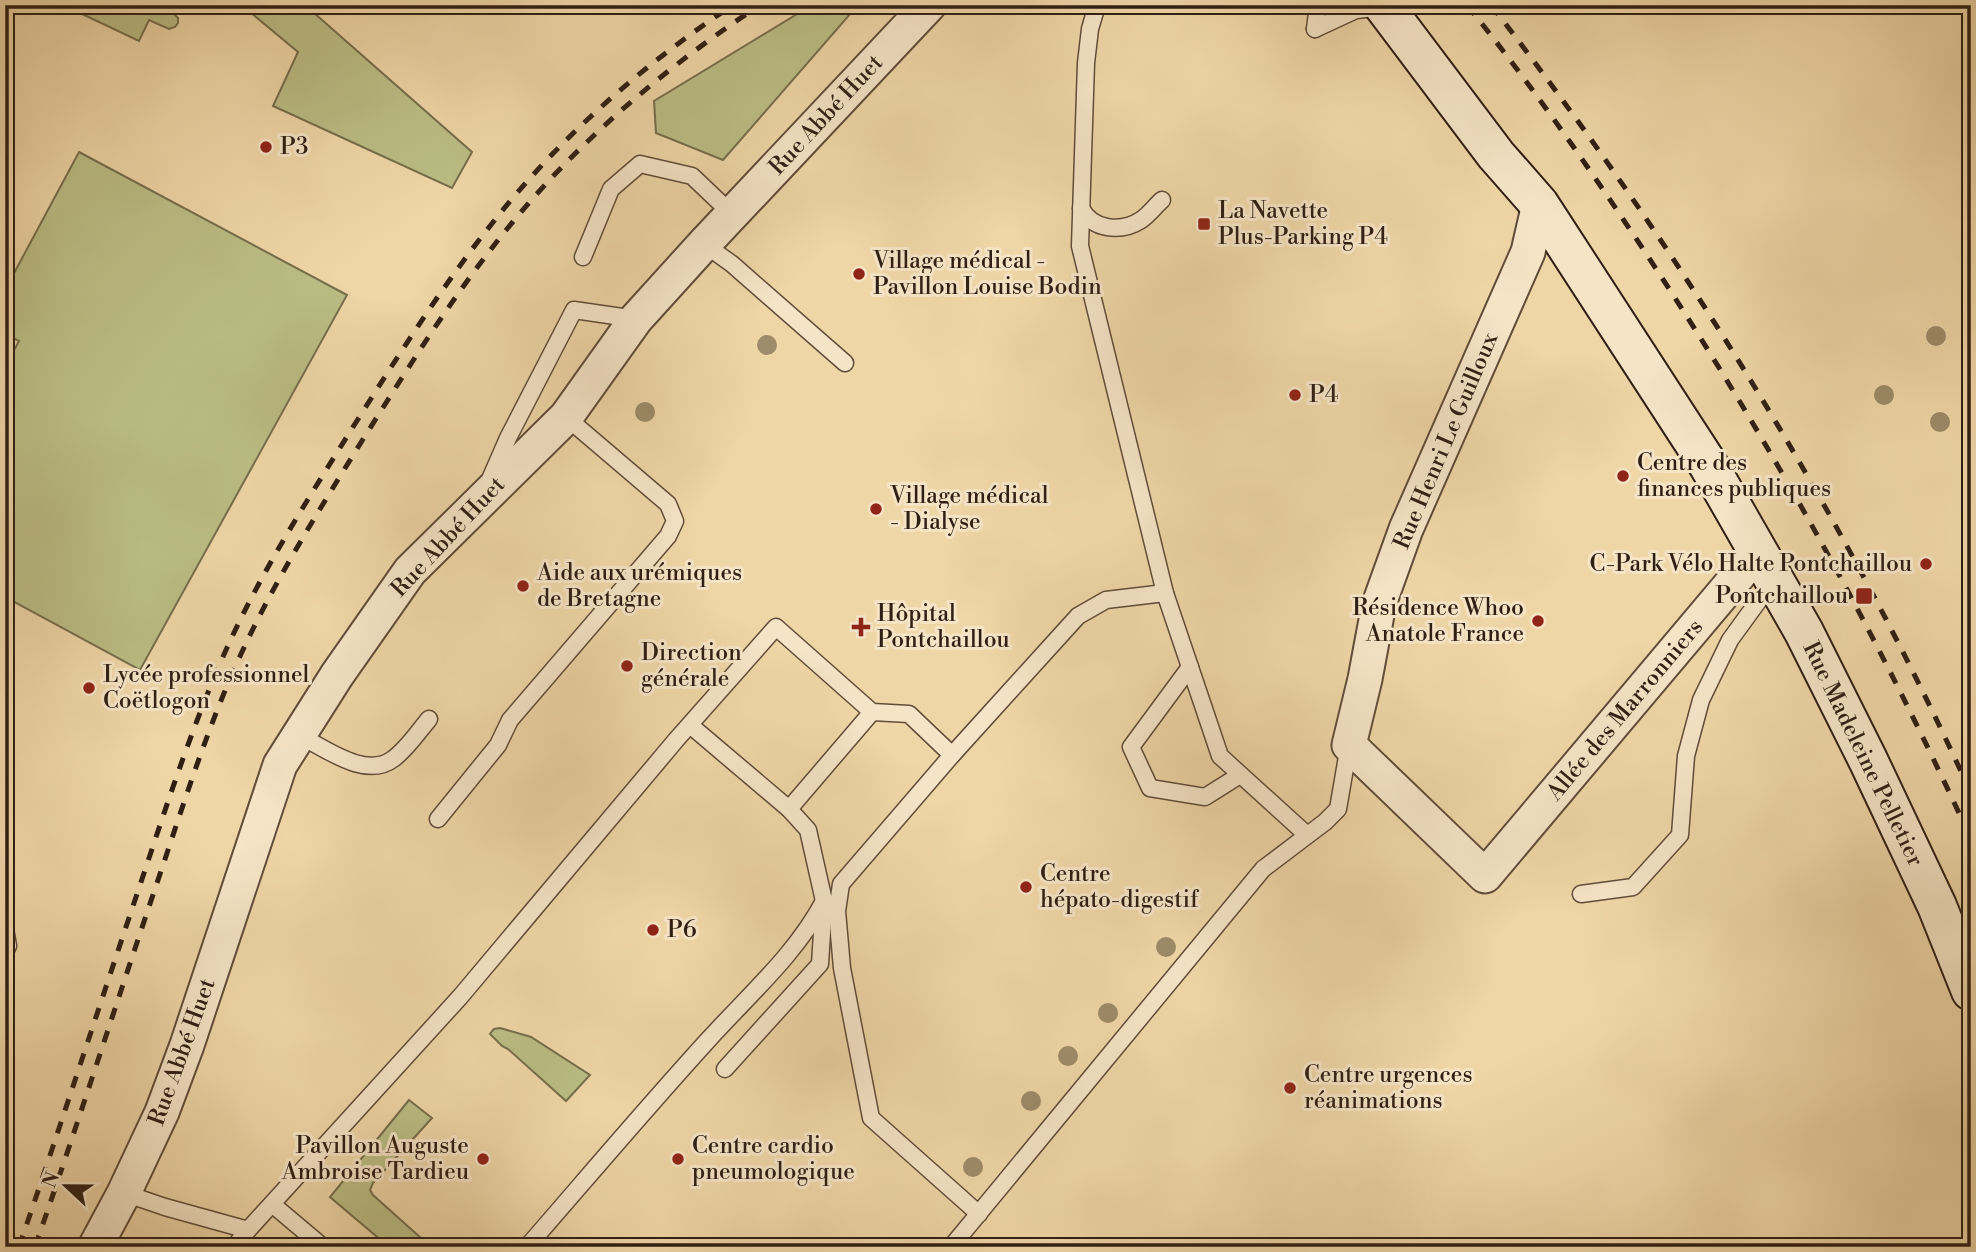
<svg xmlns="http://www.w3.org/2000/svg" width="1976" height="1252" viewBox="0 0 1976 1252" font-family="'Libre Bodoni',serif">
	<rect width="100%" height="100%" fill="#efd6a7"/>
	<filter id="stains"><feTurbulence type="fractalNoise" baseFrequency=".00286" numOctaves="4"/><feColorMatrix values="0 0 0 0 .2 0 0 0 0 .09 0 0 0 0 .02 0 0 0 .5 -.17"/></filter>
	<radialGradient id="worn" r=".72"><stop offset=".6" stop-color="#630" stop-opacity="0"/><stop offset="1" stop-color="#630" stop-opacity=".3"/></radialGradient>
	<g fill="#bbbd85" stroke="#766e4c" stroke-width="2">
		<path d="M63 5H158L173 13 178 18V23L175 27 169 29 149 20 139 41Z"/>
		<path d="M235 5H305L472 152 452 188 273 106 298 52 250 12Z"/>
		<path d="M812 5H858L723 160 656 133 654 101Z"/>
		<path d="M79 152 347 295 140 670 5 597V367L19 341 5 334V290Z"/>
		<path d="M500 1028 531 1037 590 1075 566 1101 508 1049 502 1046 490 1034 494 1029Z"/>
		<path d="M409 1100 432 1118 373 1183 370 1190 373 1195 431 1247H389L330 1197Z"/>
	</g>
	<g fill="none" stroke-linecap="round" stroke-linejoin="round">
		<defs>
			<g id="lane">
				<path d="M1097 5 1090 29 1086 63 1080 246 1165 593 1220 756 1307 835"/>
				<path d="M1315 29 1356 10 1384 7"/>
				<path d="M1315 29 1318 5"/>
				<path d="M1081 208C1092 230 1121 233 1141 220 1149 215 1155 206 1162 200"/>
				<path d="M704 244 732 264 845 363"/>
				<path d="M583 257 611 189 640 164 692 176 733 215"/>
				<path d="M491 477 508 438 574 310 636 319"/>
				<path d="M1190 667 1131 747 1150 788 1205 797 1240 775"/>
				<path d="M690 725 789 809 808 830 824 901 820 964 725 1069"/>
				<path d="M298 735C324 747 365 780 393 759 407 749 418 732 429 719"/>
				<path d="M789 809 872 712"/>
				<path d="M438 819 498 745 510 720 668 536 675 521 668 504 566 417"/>
				<path d="M1581 894 1633 887 1680 835 1686 756 1701 700 1730 640 1762 596 1775 583"/>
				<path d="M5 929 8 946 5 951"/>
				<path d="M124 1193 165 1207 248 1230 234 1247"/>
				<path d="M272 1204 323 1247"/>
				<path d="M979 1214 871 1118 842 968 837 911 841 884 952 755 1078 616 1106 600 1165 593"/>
				<path d="M248 1230 460 997 676 740 776 627 872 712 909 714 952 755"/>
				<path d="M527 1247C587 1178 647 1107 709 1039 749 995 796 954 824 901"/>
				<path d="M951 1247 1263 869 1325 822 1338 809 1349 745"/>
			</g>
			<g id="street">
				<path d="M1539 204 1528 252 1406 529 1379 604 1365 679 1349 745 1485 876 1742 571"/>
				<path d="M95 1247 124 1193 162 1112 187 1045 280 765 337 675 410 571 566 417 636 319 704 244 929 5"/>
			</g>
			<path id="secondary" d="M1383 5 1496 155 1539 204 1709 466 1804 632 1868 760 1937 906 1971 991"/>
		</defs>
		<use href="#lane" stroke="#604d39" stroke-width="19"/>
		<use href="#street" stroke="#604d39" stroke-width="37"/>
		<use href="#secondary" stroke="#301f14" stroke-width="42"/>
		<use href="#lane" stroke="#f5e4c6" stroke-width="16"/>
		<use href="#street" stroke="#f5e4c6" stroke-width="33"/>
		<use href="#secondary" stroke="#f5e4c6" stroke-width="38"/>
		<g stroke="#301f14" stroke-width="5" stroke-dasharray="12 12" stroke-linecap="butt">
			<path d="M1467 5C1530 83 1588 166 1643 249 1769 439 1876 632 1971 839"/>
			<path d="M1491 5C1679 248 1843 513 1971 793"/>
			<path d="M19 1247C58 1133 95 1019 133 906 162 820 189 733 226 650 261 572 308 499 353 427 398 356 442 286 494 221 559 138 645 63 733 5"/>
			<path d="M35 1247C77 1126 116 1004 157 883 183 806 207 728 241 654 276 578 321 507 365 436 410 365 454 294 507 229 578 141 666 67 760 5"/>
		</g>
	</g>
	<g fill="#9d8b69">
		<circle cx="1936" cy="336" r="10"/>
		<circle cx="767" cy="345" r="10"/>
		<circle cx="1884" cy="395" r="10"/>
		<circle cx="645" cy="412" r="10"/>
		<circle cx="1940" cy="422" r="10"/>
		<circle cx="1166" cy="947" r="10"/>
		<circle cx="1108" cy="1013" r="10"/>
		<circle cx="1068" cy="1056" r="10"/>
		<circle cx="1031" cy="1101" r="10"/>
		<circle cx="973" cy="1167" r="10"/>
	</g>
	<g fill="#8f2418" stroke="#f5e4c6" stroke-width="2.5">
		<circle cx="266" cy="147" r="7"/>
		<rect x="1197" y="217" width="14" height="14" rx="3.5"/>
		<circle cx="859" cy="274" r="7"/>
		<circle cx="1295" cy="395" r="7"/>
		<circle cx="1623" cy="476" r="7"/>
		<circle cx="876" cy="509" r="7"/>
		<circle cx="1926" cy="564" r="7"/>
		<circle cx="523" cy="586" r="7"/>
		<rect x="1855" y="587" width="18" height="18" rx="3.5"/>
		<circle cx="1538" cy="621" r="7"/>
		<path d="M857.5 616.5h7v7h7v7h-7v7h-7v-7h-7v-7h7z"/>
		<circle cx="627" cy="666" r="7"/>
		<circle cx="89" cy="688" r="7"/>
		<circle cx="1026" cy="887" r="7"/>
		<circle cx="653" cy="930" r="7"/>
		<circle cx="1290" cy="1088" r="7"/>
		<circle cx="483" cy="1159" r="7"/>
		<circle cx="678" cy="1159" r="7"/>
	</g>
	<g text-anchor="middle" dominant-baseline="central" stroke-width="6" stroke-linejoin="round" paint-order="stroke">
		<g font-size="23" fill="#301f14" stroke="#f5e4c6">
			<text transform="translate(826 115) rotate(-47)">Rue Abbé Huet</text>
			<text transform="translate(1446 441) rotate(-67)">Rue Henri Le Guilloux</text>
			<text transform="translate(448 537) rotate(-47)">Rue Abbé Huet</text>
			<text transform="translate(1625 710) rotate(-50)">Allée des Marronniers</text>
			<text transform="translate(1863 754) rotate(64)">Rue Madeleine Pelletier</text>
			<text transform="translate(182 1052) rotate(-70)">Rue Abbé Huet</text>
		</g>
		<g font-size="23" fill="#301f14" stroke="#f5e4c6" text-anchor="start">
			<text x="280" y="147">P3</text>
			<text x="1218" y="211">La Navette<tspan x="1218" dy="26">Plus-Parking P4</tspan></text>
			<text x="873" y="261">Village médical -<tspan x="873" dy="26">Pavillon Louise Bodin</tspan></text>
			<text x="1309" y="395">P4</text>
			<text x="1637" y="463">Centre des<tspan x="1637" dy="26">finances publiques</tspan></text>
			<text x="890" y="496">Village médical<tspan x="890" dy="26">- Dialyse</tspan></text>
			<text x="1912" y="564" text-anchor="end">C-Park Vélo Halte Pontchaillou</text>
			<text x="537" y="573">Aide aux urémiques<tspan x="537" dy="26">de Bretagne</tspan></text>
			<text x="1848" y="596" text-anchor="end">Pontchaillou</text>
			<text x="1524" y="608" text-anchor="end">Résidence Whoo<tspan x="1524" dy="26">Anatole France</tspan></text>
			<text x="877" y="614">Hôpital<tspan x="877" dy="26">Pontchaillou</tspan></text>
			<text x="641" y="653">Direction<tspan x="641" dy="26">générale</tspan></text>
			<text x="103" y="675">Lycée professionnel<tspan x="103" dy="26">Coëtlogon</tspan></text>
			<text x="1040" y="874">Centre<tspan x="1040" dy="26">hépato-digestif</tspan></text>
			<text x="667" y="930">P6</text>
			<text x="1304" y="1075">Centre urgences<tspan x="1304" dy="26">réanimations</tspan></text>
			<text x="469" y="1146" text-anchor="end">Pavillon Auguste<tspan x="469" dy="26">Ambroise Tardieu</tspan></text>
			<text x="692" y="1146">Centre cardio<tspan x="692" dy="26">pneumologique</tspan></text>
		</g>
	</g>
	<rect width="1976" height="1252" fill="none" stroke="#efd6a7" stroke-width="28"/>
	<rect x="7" y="7" width="1962" height="1238" fill="none" stroke="#301f14" stroke-width="3.5"/>
	<rect x="14" y="14" width="1948" height="1224" fill="none" stroke="#301f14" stroke-width="2"/>
	<g transform="translate(66 1186) rotate(292)" stroke="#f5e4c6" stroke-width="5" paint-order="stroke">
	<path d="M0-5L12 26L0 18L-12 26Z" fill="#301f14"/>
	<text y="-10" font-size="19" font-weight="bold" text-anchor="middle" fill="#301f14">N</text>
	</g>
	<rect width="100%" height="100%" filter="url(#stains)"/>
	<rect width="100%" height="100%" fill="url(#worn)"/>
</svg>
